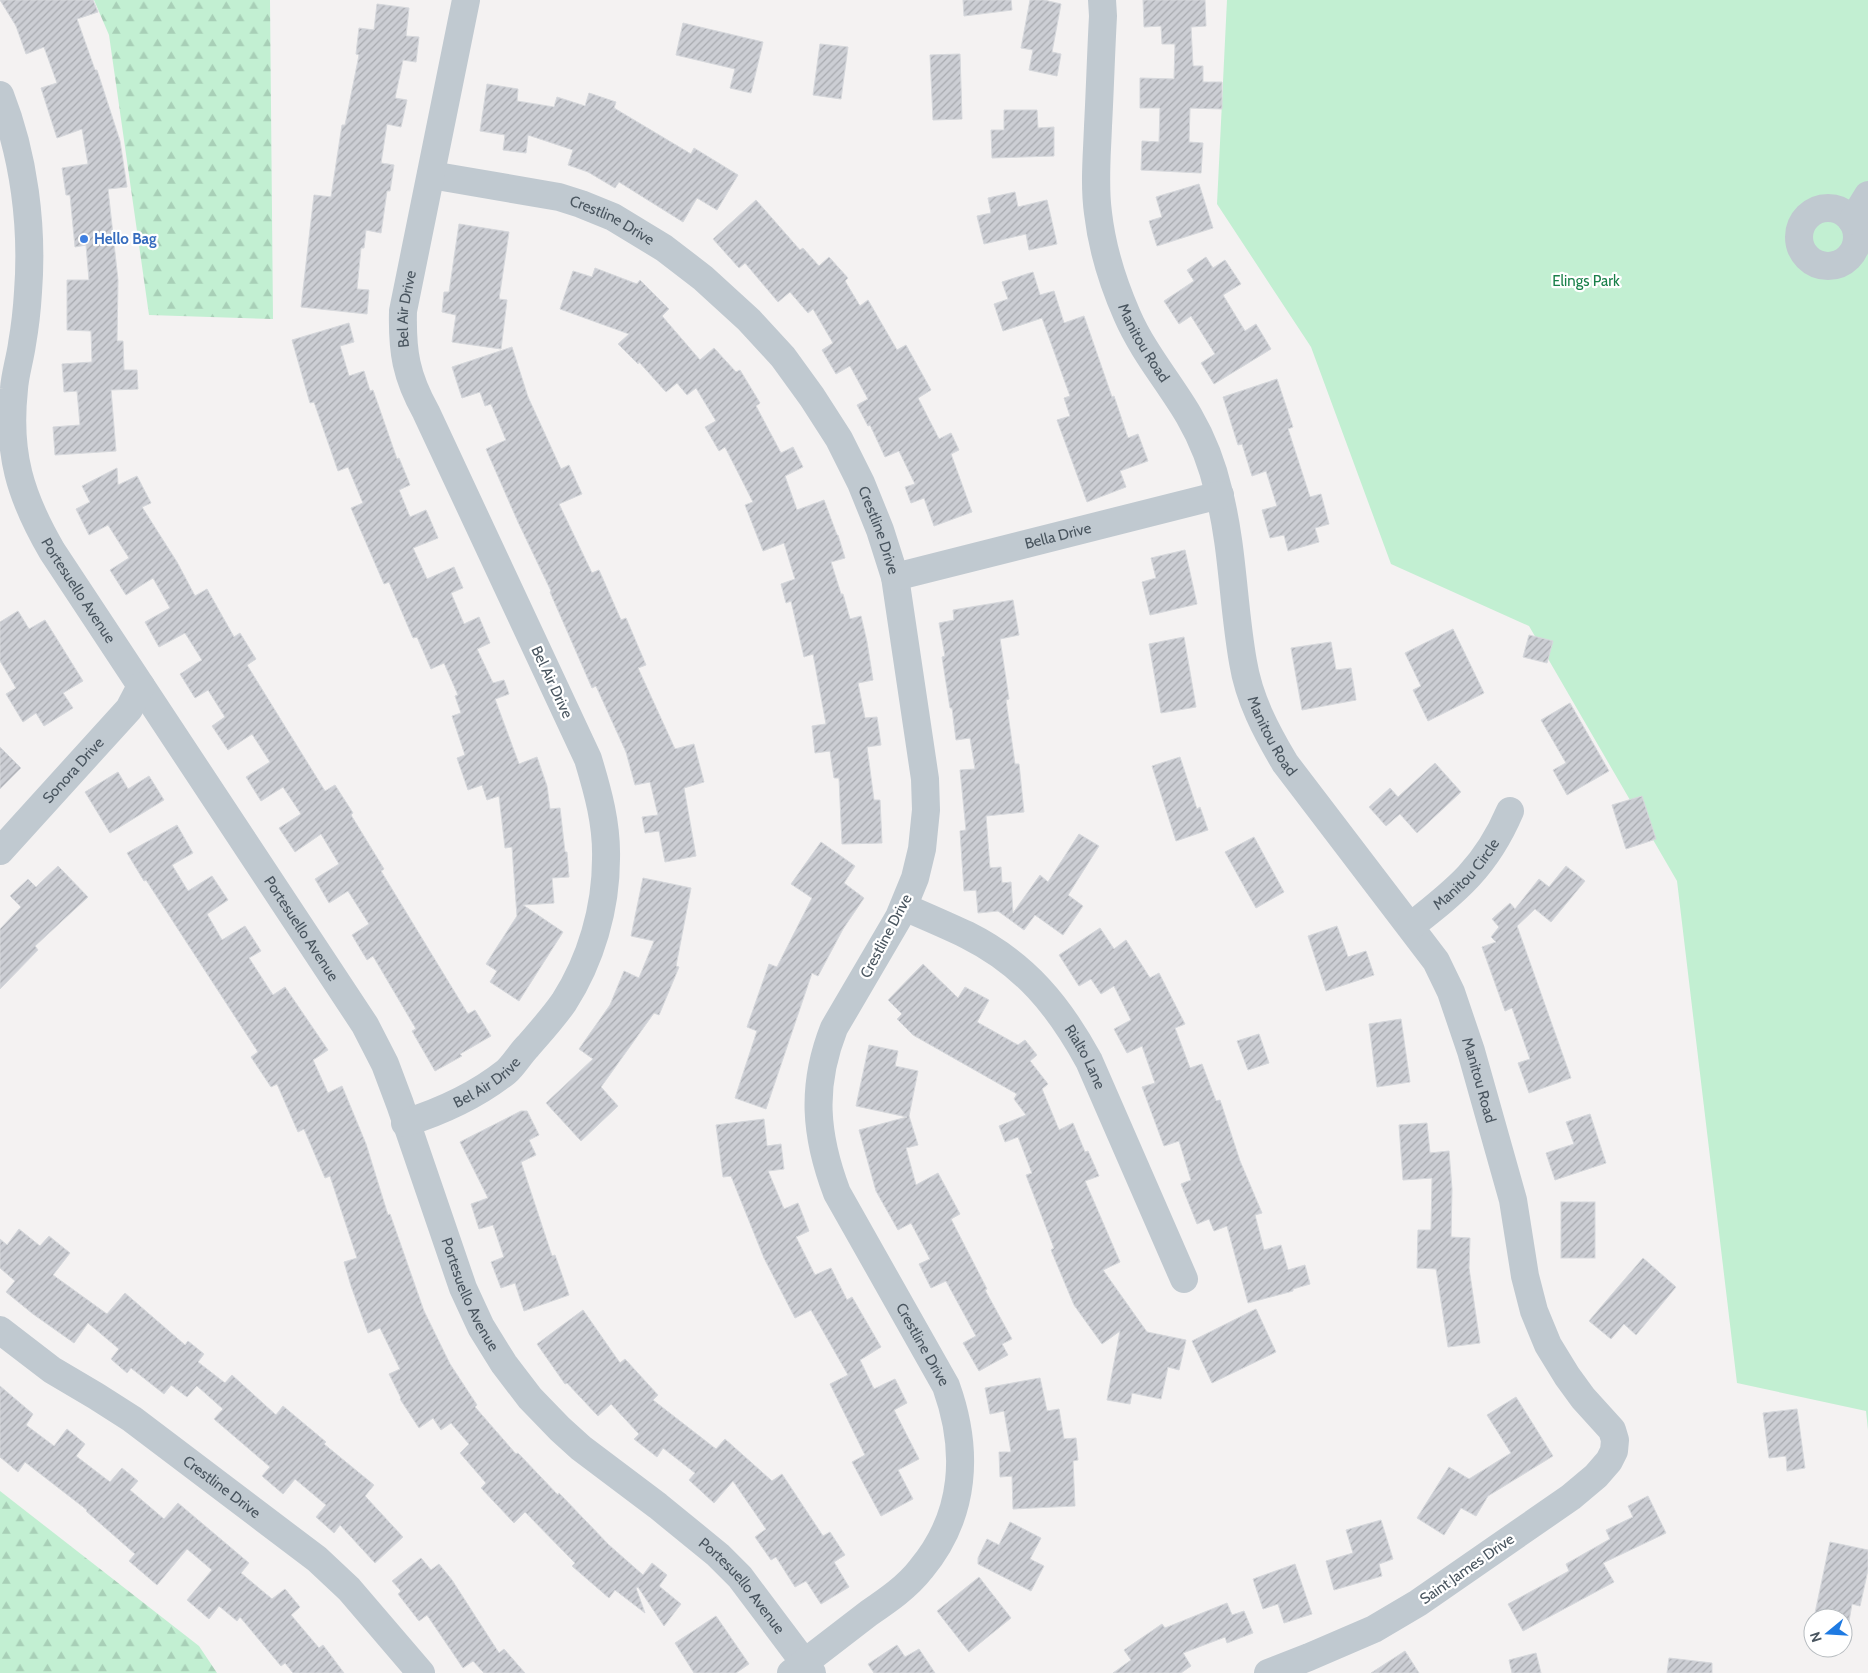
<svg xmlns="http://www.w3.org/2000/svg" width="1868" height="1673" viewBox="0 0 1868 1673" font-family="Cabin,sans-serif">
	<defs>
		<pattern id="forest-firs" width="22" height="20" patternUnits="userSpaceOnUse" patternTransform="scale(1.25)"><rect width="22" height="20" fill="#c2efd2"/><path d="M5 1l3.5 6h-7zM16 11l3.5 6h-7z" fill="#a8cfb7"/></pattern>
		<pattern id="building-hatch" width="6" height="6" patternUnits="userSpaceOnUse" patternTransform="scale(1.25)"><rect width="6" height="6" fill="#ccced4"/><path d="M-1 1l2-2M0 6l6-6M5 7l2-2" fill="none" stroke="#a8aaaf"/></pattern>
	</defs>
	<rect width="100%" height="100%" fill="#f4f2f2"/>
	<path fill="#c2efd2" d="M1227 0H1868V1430L1866 1411 1737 1383 1677 881 1529 626 1391 564 1311 347 1217 204Z"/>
	<g fill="url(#forest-firs)">
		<path d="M94 0H270L273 319 149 315 109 35Z"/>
		<path d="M0 1491 199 1646 217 1673H0Z"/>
	</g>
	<g fill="url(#building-hatch)" stroke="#d6d8dc">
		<path d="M0 0H93L98 12 77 19 95 70H97L120 141 127 187 108 189 118 280 117 341H123L124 370H137L138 389 111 390 116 451 55 455 53 427 80 425 77 391 64 392 62 364 92 362 91 331 67 330V280H89L86 245 75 247 70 195H66L62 168 88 164 82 129 57 138 41 88 57 83 44 47 26 54 16 26Z"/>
		<path d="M963 0H1011L1012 10 964 16Z"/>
		<path d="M1030 0H1044L1061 4 1052 52 1061 54 1057 76 1029 70 1033 50 1021 48Z"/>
		<path d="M1143 0H1205L1206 26 1191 27 1193 66H1203V82H1222V109L1190 108 1189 142 1203 143 1201 173 1141 170 1142 141 1159 142 1160 108H1140V78L1174 79 1175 44H1162L1161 26 1144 27Z"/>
		<path d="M377 4 409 8 406 36 419 37 416 62 403 60 395 98 407 100 401 127 387 124 381 163 394 165 390 191H387L381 233 366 230 364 248H361L357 289 369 290 367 314 301 307 314 195 331 197 342 125H345L359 55 356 54 359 28 374 30Z"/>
		<path d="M683 23 763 42 751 93 730 88 735 69 676 55Z"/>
		<path d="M820 44 848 47 841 99 813 95Z"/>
		<path d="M960 54 962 119 933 120 930 55Z"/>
		<path d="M487 84 518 89 517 101 554 107 557 97 585 106 589 93 616 102 614 108 691 154 694 148 738 175 717 210 697 198 683 222 619 182 615 188 588 172 568 165 573 150 528 135 526 153 503 150 505 135 480 131Z"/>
		<path d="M1004 110H1037L1038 128 1054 127V156L992 158 991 130H1004Z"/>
		<path d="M1199 184 1213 228 1157 246 1149 221 1162 217 1156 197Z"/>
		<path d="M1015 192 1018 207 1047 200 1057 244 1029 250 1026 234 984 244 977 216 991 213 988 198Z"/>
		<path d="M756 200 800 250 803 248 819 266 829 257 848 278 845 281 860 306 868 300 897 350 906 345 931 390 918 398 939 439 951 433 959 450 951 454 972 512 934 526 924 498 911 503 905 487 915 484 899 451 885 457 870 425 868 426 857 405 868 399 850 366 836 374 822 350 833 343 813 309 808 313 790 292 778 302 745 263 739 268 713 239Z"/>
		<path d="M459 224 509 232 499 299 507 300 501 349 452 342 456 315 442 312 444 292H449Z"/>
		<path d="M1206 257 1213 268 1225 260 1241 284 1223 295 1245 331 1256 324 1271 349 1214 384 1201 363 1215 354 1191 316 1179 324 1164 301 1194 281 1187 270Z"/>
		<path d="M595 268 637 284 640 280 669 309 662 316 700 360 714 348 736 372 740 370 760 403 756 406 781 453 793 447 803 467 785 476 797 510 824 500 837 535H838L845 558 831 562 841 594H843L850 619 861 616 867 642 873 680 858 683 865 718 877 717 881 745 867 747 874 800H880L882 843 842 844 839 778H834L830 751 815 753 812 726 826 724 813 654 804 657 791 601 786 603 781 584 795 579 784 543 763 551 745 505 753 502 725 447 719 451 705 427 716 421 696 388 687 395 677 383 666 392 639 362 638 364 618 344 629 334 560 309 573 271 592 277Z"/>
		<path d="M1033 272 1040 295 1054 291 1064 323 1084 316 1112 397 1114 396 1128 438 1138 434 1148 461 1120 471 1126 487 1087 502 1057 420 1070 416 1064 398 1070 396 1042 318 1003 331 994 304 1008 299 1002 282Z"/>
		<path d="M349 323 354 342 340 346 349 376 364 371 370 391 373 390 397 459 399 458 410 485 399 490 410 517 426 510 438 538 413 548 427 579 454 567 463 588 451 593 464 624 479 617 490 643 477 649 493 683 504 680 509 694 495 699 519 764 537 757 547 786 550 809 560 808 565 852H567L569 877 552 878 554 903 523 905 563 932 519 1001 490 982 497 971 486 964 517 916 512 847 505 848 499 796 487 800 482 785 468 790 457 758 465 755 452 716 461 713 455 696 458 695 444 663 431 669 417 637 413 638 389 582 384 584 351 508 363 503 348 467 338 471 314 402 310 403 292 340Z"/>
		<path d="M512 347 528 397 561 469 569 465 582 494 559 504 592 573 599 570 621 620 626 618 646 665 638 668 675 749 694 744 704 782 684 788 696 856 665 862 659 831 645 833 642 817 658 815 650 782 635 785 626 752 596 686 592 688 550 592 551 591 518 522 486 449 506 440 491 404 485 406 480 392 462 398 452 367Z"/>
		<path d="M1277 379 1293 427 1288 429 1310 497 1321 494 1329 524 1315 528 1319 542 1288 551 1284 535 1270 538 1262 510 1277 506 1266 471 1252 476 1242 444 1238 445 1223 397Z"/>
		<path d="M117 468 118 485 137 476 151 503 142 507 177 562 195 596 207 589 234 637 240 633 256 659 247 665 325 791 335 785 353 813 351 815 384 869 381 871 468 1014 475 1010 491 1036 460 1054 462 1056 435 1071 412 1031 416 1029 373 956 367 960 352 935 369 924 348 891 329 903 315 879 339 864 321 834 295 852 279 828 301 814 283 787 261 801 246 777 270 762 252 734 228 750 212 726 225 717 208 690 195 698 180 674 202 660 185 633 159 647 145 622 170 608 153 578 126 595 110 570 129 558 108 525 89 535 76 509 90 502 82 486Z"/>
		<path d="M1185 550 1197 604 1150 615 1142 582 1156 578 1151 558Z"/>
		<path d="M1013 600 1019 635 1000 639 1009 699 1006 700 1015 764H1019L1024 812 986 816 990 868 1001 867 1002 883 1011 882 1013 913 1040 875 1048 882 1079 834 1099 846 1068 895 1083 906 1063 935 1035 915 1024 930 998 911 978 913 976 890 964 891 960 831 966 830 960 770 975 769 970 738 956 740 952 708H950L942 657 945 656 939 623 954 620 953 610Z"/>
		<path d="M18 611 29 629 45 620 83 681 63 693 73 708 44 726 36 713 23 722 6 694 16 688 0 661V622Z"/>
		<path d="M1453 629 1484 693 1428 721 1413 690 1421 686 1405 653Z"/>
		<path d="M1529 635 1553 641 1547 663 1523 657Z"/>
		<path d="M1184 637 1196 707 1161 713 1149 644Z"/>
		<path d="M1331 642 1336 670 1351 668 1356 700 1302 710 1291 648Z"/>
		<path d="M1570 703 1609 771 1567 795 1553 770 1566 763 1541 720Z"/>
		<path d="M0 747 21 768 0 789Z"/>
		<path d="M1180 757 1197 809 1200 807 1208 830 1176 841 1152 766Z"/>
		<path d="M1435 763 1461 792 1417 833 1400 814 1386 826 1369 807 1390 788 1398 797Z"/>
		<path d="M118 772 128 789 149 776 164 800 110 833 85 792Z"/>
		<path d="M1642 796 1656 839 1626 849 1612 805Z"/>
		<path d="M177 825 193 853 172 865 188 891 212 876 228 900 207 914 222 940 245 926 261 951 249 958 273 995 285 987 328 1050 313 1060 328 1093 342 1086 366 1144 388 1215 390 1214 424 1311 450 1364 477 1405 475 1407 516 1454 518 1453 558 1495 559 1493 609 1545 643 1575 652 1563 667 1575 659 1586 681 1604 664 1626 638 1587 636 1588 645 1613 615 1590 609 1598 572 1566 575 1563 525 1512 514 1523 481 1488 486 1483 460 1453 469 1444 451 1423 441 1430 433 1418 419 1428 400 1399 401 1398 389 1374 400 1369 380 1328 368 1333 351 1286 344 1262 357 1258 330 1176 325 1178 304 1129 298 1132 277 1084 271 1087 251 1057 258 1052 146 880 144 881 127 853Z"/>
		<path d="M1254 837 1284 892 1256 908 1225 852Z"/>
		<path d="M821 842 855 866 844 883 864 898 843 929 818 976 812 973 766 1109 735 1098 757 1031 747 1027 769 964 777 967 812 898 791 884Z"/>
		<path d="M58 866 88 897 35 946 38 950 0 989V929L21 907 10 896 28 879 36 887Z"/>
		<path d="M1566 866 1585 881 1551 922 1535 909 1517 926 1571 1078 1529 1093 1518 1063 1530 1059 1512 1008 1505 1011 1482 947 1496 942 1491 937 1499 927 1492 919 1510 903 1515 909 1539 879 1549 887Z"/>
		<path d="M643 878 691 888 676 966 679 967 659 1015 654 1013 601 1087 618 1106 581 1141 546 1103 593 1059 579 1049 610 1005 624 971 639 978 654 941 631 936Z"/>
		<path d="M1337 926 1348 957 1366 951 1374 975 1326 991 1308 936Z"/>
		<path d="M1100 928 1114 949 1126 940 1150 978 1159 973 1185 1024 1175 1028 1190 1068 1202 1064 1216 1101 1220 1100 1240 1161 1262 1213 1255 1215 1264 1250 1281 1245 1288 1270 1305 1265 1310 1284 1293 1289V1291L1248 1303 1227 1226 1214 1231 1209 1219 1197 1224 1181 1184 1191 1180 1179 1141 1164 1146 1142 1087 1155 1083 1142 1046 1127 1053 1114 1029 1131 1020 1114 986 1101 994 1091 979 1079 986 1059 955Z"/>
		<path d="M923 964 958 998 965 987 989 1000 977 1022 1018 1045 1025 1040 1037 1055 1030 1061 1048 1084 1042 1089 1059 1130 1073 1123 1085 1152 1088 1151 1099 1176 1085 1181 1120 1262 1103 1270 1147 1332 1186 1340 1179 1370 1168 1367 1161 1399 1132 1393 1130 1404 1107 1400 1120 1331 1102 1344 1074 1305 1051 1250 1054 1248 1026 1175 1032 1173 1018 1137 1005 1142 999 1126 1026 1115 1014 1099 1017 1094 913 1035 897 1019 902 1014 888 1000Z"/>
		<path d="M1401 1019 1410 1082 1377 1087 1369 1024Z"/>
		<path d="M1259 1034 1269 1063 1248 1070 1237 1041Z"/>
		<path d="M869 1045 898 1051 895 1066 918 1071 909 1116 918 1145 906 1148 916 1185 938 1173 960 1214 951 1219 987 1289 985 1290 1012 1339 1002 1344 1008 1355 979 1371 963 1343 976 1336 946 1281 931 1288 919 1264 930 1259 911 1223 898 1230 876 1191 859 1130 907 1117 856 1106Z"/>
		<path d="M521 1111H527L539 1135 529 1140 536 1155 521 1162 552 1256 555 1255 569 1295 524 1311 515 1283 501 1288 491 1262 504 1257 493 1225 479 1229 471 1204 488 1198 460 1142Z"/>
		<path d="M1590 1114 1606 1163 1555 1180 1546 1153 1574 1144 1566 1122Z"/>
		<path d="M764 1119 767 1146 781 1144 784 1169 768 1171 784 1209 798 1203 809 1231 796 1237 815 1275 831 1268 847 1300 852 1297 881 1347 860 1360 874 1389 895 1379 907 1403 894 1410 919 1459 898 1470 913 1499 881 1516 852 1462 865 1455 830 1384 848 1375 811 1310 795 1318 764 1258 731 1176 723 1177 716 1125Z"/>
		<path d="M1427 1123 1430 1153 1449 1151 1452 1189 1451 1237 1470 1238 1469 1268 1480 1343 1448 1347 1436 1269 1417 1268 1418 1230H1431L1432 1178 1403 1180 1399 1125Z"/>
		<rect x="1561" y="1202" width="34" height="56"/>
		<path d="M19 1229 40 1246 49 1236 70 1253 53 1275 107 1314 125 1293 185 1345 188 1341 204 1354 198 1362 225 1383 232 1375 276 1415 283 1406 326 1442 324 1444 374 1485 365 1496 403 1537 375 1563 340 1525 334 1533 316 1517 326 1505 295 1479 283 1494 262 1476 270 1467 214 1419 223 1409 197 1386 187 1397 171 1385 164 1394 131 1368 127 1373 111 1359 119 1349 88 1323 74 1343 33 1314 6 1292 15 1281 0 1268V1239L7 1245Z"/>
		<path d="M1643 1258 1676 1287 1636 1335 1624 1324 1611 1339 1589 1321Z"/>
		<path d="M1256 1309 1276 1352 1212 1383 1192 1341Z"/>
		<path d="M583 1310 620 1363 625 1359 658 1395 653 1400 716 1449 725 1439 772 1481 782 1474 823 1536 830 1532 845 1555 834 1562 849 1587 821 1604 806 1581 795 1587 776 1557 771 1560 755 1537 766 1529 733 1481 714 1503 689 1480 695 1473 663 1448 657 1457 634 1439 639 1434 611 1404 598 1416 567 1383 565 1384 537 1344Z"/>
		<path d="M1040 1378 1047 1411 1059 1409 1064 1439 1076 1438 1078 1460 1073 1461 1075 1506 1013 1509 1012 1476 1000 1477 999 1452H1011L1004 1411 990 1414 985 1388Z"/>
		<path d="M0 1386 33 1414 26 1425 54 1446 67 1429 85 1444 76 1456 110 1482 122 1468 138 1481 130 1490 164 1519 178 1503 249 1563 241 1573 272 1599 285 1589 300 1607 291 1615 319 1648 323 1645 344 1673H293L285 1663 281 1666 240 1617 237 1621 219 1606 209 1619 187 1600 212 1570 187 1549 157 1585 129 1561 135 1554 86 1511 87 1510 25 1462 18 1472 0 1457Z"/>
		<path d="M1516 1397 1553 1456 1488 1496 1476 1516 1461 1508 1444 1535 1417 1518 1449 1467 1469 1479 1511 1453 1487 1415Z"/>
		<path d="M1797 1409 1805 1468 1787 1471 1786 1456 1769 1458 1763 1413Z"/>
		<path d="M1648 1496 1666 1533 1603 1563 1614 1582 1523 1631 1508 1604 1569 1571 1566 1564 1610 1539 1606 1530 1633 1517 1628 1506Z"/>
		<path d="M1381 1520 1393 1559 1379 1564 1382 1576 1334 1590 1326 1561 1353 1553 1346 1530Z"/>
		<path d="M1010 1522 1041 1538 1030 1559 1044 1566 1031 1591 978 1564V1558L987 1539 999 1545Z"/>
		<path d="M1830 1542 1868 1550V1570L1860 1606 1852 1604 1849 1621 1815 1613Z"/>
		<path d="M421 1558 431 1570 439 1564 452 1580 499 1653 504 1649 525 1673H484L473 1661 463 1668 427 1615 419 1621 398 1594 401 1591 392 1581Z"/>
		<path d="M1295 1564 1312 1614 1284 1623 1278 1604 1263 1609 1253 1579Z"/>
		<path d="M979 1577 1011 1618 969 1652 937 1611Z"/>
		<path d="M1227 1603 1232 1615 1244 1611 1253 1633 1227 1643 1225 1637 1183 1653 1191 1666 1181 1673H1113L1131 1660 1124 1650 1162 1624 1165 1628Z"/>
		<path d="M716 1616 749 1664 736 1673H694L675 1643Z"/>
		<path d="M897 1645 905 1657 919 1649 935 1673H874L868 1664Z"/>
		<path d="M1405 1651 1419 1673H1371Z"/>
		<path d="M1536 1653 1541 1673H1512L1509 1660Z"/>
		<path d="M1669 1658 1712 1663V1673H1667Z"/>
	</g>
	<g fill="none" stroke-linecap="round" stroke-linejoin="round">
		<g stroke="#c0c9d0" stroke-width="28">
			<path id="s1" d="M1102 0 1103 16C1101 52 1100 89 1098 126 1097 155 1094 184 1098 213 1102 248 1113 283 1127 315 1143 352 1169 382 1189 416 1203 440 1213 467 1219 493 1233 548 1233 606 1243 662 1249 699 1266 731 1285 763L1436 961 1451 992 1471 1051 1513 1200 1525 1276 1534 1311 1548 1345 1567 1376 1583 1398 1612 1430 1615 1440 1614 1451 1609 1461 1596 1476 1571 1497 1418 1603 1374 1629 1309 1657 1268 1673"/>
			<path id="s2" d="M0 95C24 156 33 226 28 292 27 309 25 327 22 344 20 359 15 374 14 389 7 453 20 496 52 551L365 1025 385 1064 400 1104 463 1288 481 1327 504 1364 530 1398 560 1429 581 1448 658 1506 718 1555 740 1577 812 1673"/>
			<path id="s3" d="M431 175 559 197 581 204 613 217 664 248 703 278 749 320 783 357 812 397 839 439 861 483 880 530 895 577 925 779 926 810 922 849 915 878 899 917 834 1028C811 1086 815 1135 837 1193L946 1386C969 1450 966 1515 921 1569 907 1587 888 1600 869 1613 843 1633 817 1653 791 1673"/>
			<circle cx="1828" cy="237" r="29"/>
			<path d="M1852 221 1868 195"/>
			<path id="s4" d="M895 577 1220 495"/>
			<path id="s5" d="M0 851 129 709 141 686"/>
			<path id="s6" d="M904 907C925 916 946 925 967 935 1025 964 1059 1006 1089 1061L1184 1279"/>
			<path id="s7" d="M1411 926C1457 890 1486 867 1510 811"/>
			<path id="s8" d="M405 1123C440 1112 477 1095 506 1072 514 1065 520 1054 528 1046 540 1032 553 1018 564 1002 591 960 606 908 606 859 607 824 598 792 588 759L426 412C406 376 402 352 403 311L466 0"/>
			<path id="s9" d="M0 1330 52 1370 96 1396 132 1419 317 1559 349 1589 421 1673"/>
		</g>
	</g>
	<circle fill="#3f7fe0" stroke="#fff" stroke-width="2" cx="84" cy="239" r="5"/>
	<g text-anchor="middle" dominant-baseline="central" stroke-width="4.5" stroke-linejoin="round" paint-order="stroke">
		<g font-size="15" fill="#49555f" stroke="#fff">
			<text stroke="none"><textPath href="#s3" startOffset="188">Crestline Drive</textPath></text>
			<text stroke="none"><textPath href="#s8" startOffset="948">Bel Air Drive</textPath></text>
			<text stroke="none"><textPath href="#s1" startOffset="352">Manitou Road</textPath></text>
			<text stroke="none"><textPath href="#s3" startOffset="608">Crestline Drive</textPath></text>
			<text stroke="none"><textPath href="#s4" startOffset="168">Bella Drive</textPath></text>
			<text stroke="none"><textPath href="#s2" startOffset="516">Portesuello Avenue</textPath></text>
			<text transform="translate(552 682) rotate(65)">Bel Air Drive</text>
			<text stroke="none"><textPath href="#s1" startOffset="772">Manitou Road</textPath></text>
			<text stroke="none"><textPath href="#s5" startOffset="109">Sonora Drive</textPath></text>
			<text stroke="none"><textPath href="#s7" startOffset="76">Manitou Circle</textPath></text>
			<text stroke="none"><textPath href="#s2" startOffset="921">Portesuello Avenue</textPath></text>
			<text transform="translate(886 936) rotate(-62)">Crestline Drive</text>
			<text stroke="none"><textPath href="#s6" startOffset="242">Rialto Lane</textPath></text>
			<text stroke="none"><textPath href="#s8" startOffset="92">Bel Air Drive</textPath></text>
			<text stroke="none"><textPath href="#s1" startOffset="1178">Manitou Road</textPath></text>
			<text stroke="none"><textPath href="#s2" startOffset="1326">Portesuello Avenue</textPath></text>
			<text stroke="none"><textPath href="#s3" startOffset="1476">Crestline Drive</textPath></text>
			<text stroke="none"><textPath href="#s9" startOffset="272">Crestline Drive</textPath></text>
			<text transform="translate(1467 1569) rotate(-35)">Saint James Drive</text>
			<text stroke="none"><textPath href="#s2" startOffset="1731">Portesuello Avenue</textPath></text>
		</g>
		<g font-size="15" font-weight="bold" fill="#366cbe" stroke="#fff" text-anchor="start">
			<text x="94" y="239">Hello Bag</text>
		</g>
		<g font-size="15" fill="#1a804a" stroke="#fff">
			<text x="1586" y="281">Elings Park</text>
		</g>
	</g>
	<g transform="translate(1828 1633) rotate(252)"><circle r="24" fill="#ffffff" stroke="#b6bbbf"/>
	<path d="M0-4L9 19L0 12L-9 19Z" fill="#1e7ae2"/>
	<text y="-8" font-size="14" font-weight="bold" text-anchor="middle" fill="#49555f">N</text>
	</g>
</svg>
